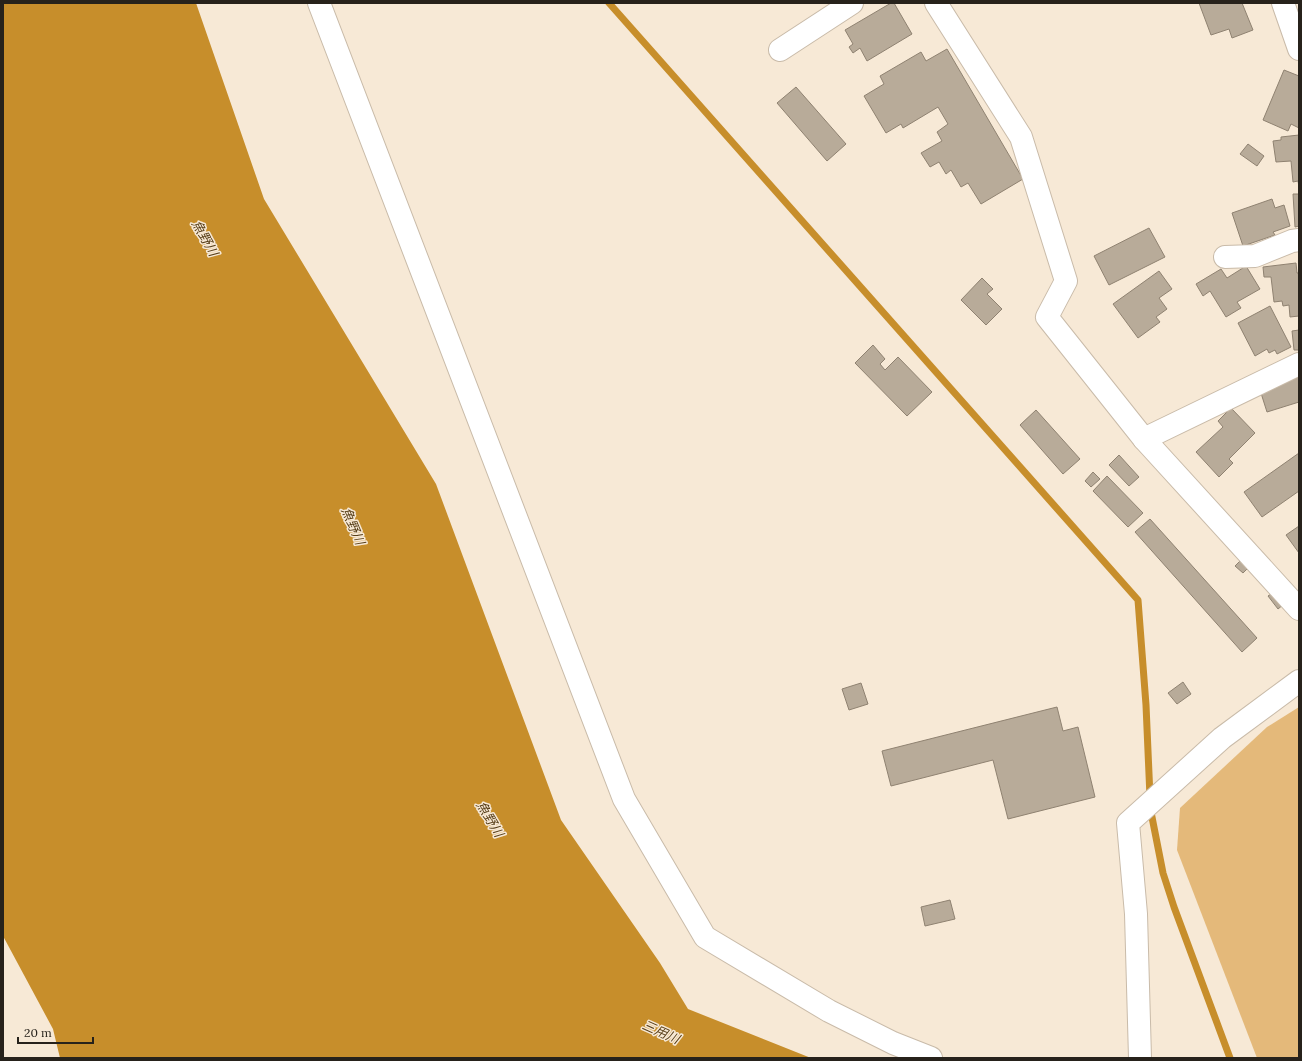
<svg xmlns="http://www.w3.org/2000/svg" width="1302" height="1061" viewBox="0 0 1302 1061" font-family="Lora,'Noto Sans JP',serif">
	<rect width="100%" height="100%" fill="#f7e9d6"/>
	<path fill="#e4b97a" d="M1299 707V1058H1257L1177 850 1180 808 1267 727Z"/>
	<path fill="#c78e2b" d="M3 3H196L264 199 436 484 561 820 660 963 688 1009 811 1058H60L53 1029 3 936Z"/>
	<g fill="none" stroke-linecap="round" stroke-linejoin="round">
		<g stroke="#c78e2b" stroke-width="7">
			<path d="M609 3 1138 600 1146 705 1150 797"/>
			<path d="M1150 807 1163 873 1174 907 1230 1058"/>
		</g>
	</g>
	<g fill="#b8ab99" stroke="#8f8271">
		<path d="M891 3H894L912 34 867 61 860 48 853 53 849 47 853 44 845 30Z"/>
		<path d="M1199 3H1242L1253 30 1232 38 1229 29 1211 35Z"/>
		<path d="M947 49 1023 179 981 204 968 183 961 187 951 170 946 174 939 162 930 167 921 153 942 141 937 132 948 124 938 107 903 128 901 124 886 133 864 96 884 84 880 76 921 52 926 61Z"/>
		<path d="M1284 70 1299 76V128L1291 124 1288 131 1263 120Z"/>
		<path d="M796 87 846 144 827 161 777 103Z"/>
		<path d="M1299 135V187L1298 181 1293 182 1291 161 1276 162 1273 141 1281 140V137Z"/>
		<path d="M1248 144 1264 156 1257 166 1240 154Z"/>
		<path d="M1293 194H1299V226L1295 227Z"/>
		<path d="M1272 199 1275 208 1284 205 1290 226 1273 232 1275 235 1243 246 1232 213Z"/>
		<path d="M1149 228 1165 257 1109 285 1094 256Z"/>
		<path d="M1296 263 1297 273H1299V316L1290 317 1289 305 1283 306 1282 301 1274 302 1271 277H1264L1263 267Z"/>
		<path d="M1246 266 1260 289 1237 302 1241 308 1226 317 1210 291 1203 296 1196 284 1221 269 1227 278Z"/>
		<path d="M1159 271 1172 289 1159 298 1167 309 1156 317 1160 322 1138 338 1113 304Z"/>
		<path d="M982 278 993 289 987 294 1002 309 986 325 961 300Z"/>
		<path d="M1270 306 1291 347 1277 354 1275 350 1269 353 1267 349 1255 356 1238 323Z"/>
		<path d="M1299 330V350H1294L1292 331Z"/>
		<path d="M873 345 885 359 880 364 885 370 898 357 932 392 907 416 855 363Z"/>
		<path d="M1299 377V402L1267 412 1260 390Z"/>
		<path d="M1231 408 1255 433 1229 459 1233 463 1219 477 1196 452 1223 427 1218 421Z"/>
		<path d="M1036 410 1080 459 1063 474 1020 425Z"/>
		<path d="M1299 453V491L1262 517 1244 492Z"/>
		<path d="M1119 455 1139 477 1129 486 1109 465Z"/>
		<path d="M1093 472 1100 479 1091 487 1085 481Z"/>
		<path d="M1107 476 1143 513 1128 527 1093 491Z"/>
		<path d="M1150 519 1257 638 1242 652 1135 532Z"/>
		<path d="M1299 526V553L1286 535Z"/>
		<path d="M1244 557 1252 564 1243 573 1235 566Z"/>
		<path d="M1275 591 1284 604 1278 609 1268 596Z"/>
		<path d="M1183 682 1191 694 1177 704 1168 693Z"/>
		<path d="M861 683 868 704 849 710 842 689Z"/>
		<path d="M1057 707 1063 731 1078 727 1095 797 1008 819 993 760 891 786 882 751Z"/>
		<path d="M950 900 955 919 925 926 921 907Z"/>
	</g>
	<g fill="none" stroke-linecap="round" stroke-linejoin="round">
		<defs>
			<g id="minor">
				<path d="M319 3 624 799 705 937 829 1011 893 1043 931 1058"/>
				<path d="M936 3 1021 137 1066 281 1047 317 1144 439 1299 609"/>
				<path d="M1283 3 1299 49"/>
				<path d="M780 50 852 3"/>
				<path d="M1225 257 1255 256 1292 241 1299 240"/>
				<path d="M1144 439 1299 364"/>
				<path d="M1140 1058 1136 914 1128 823 1222 738 1299 681"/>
			</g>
		</defs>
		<use href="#minor" stroke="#c9bba9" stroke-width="24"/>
		<use href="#minor" stroke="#fff" stroke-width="22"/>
	</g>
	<g text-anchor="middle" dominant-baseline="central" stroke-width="3" stroke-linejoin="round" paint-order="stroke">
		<g font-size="13" font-style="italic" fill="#583f19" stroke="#f7e9d6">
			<text transform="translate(205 238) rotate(61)">魚野川</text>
			<text transform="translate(353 526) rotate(67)">魚野川</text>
			<text transform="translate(490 819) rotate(59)">魚野川</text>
			<text transform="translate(661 1032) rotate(24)">三用川</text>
		</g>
	</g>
	<rect width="1302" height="1061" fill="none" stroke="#27221b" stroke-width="8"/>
	<path d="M18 1037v6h75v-6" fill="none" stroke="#27221b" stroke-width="2"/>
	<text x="24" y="1037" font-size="12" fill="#27221b" stroke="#f7e9d6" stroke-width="3" paint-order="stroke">20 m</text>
</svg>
